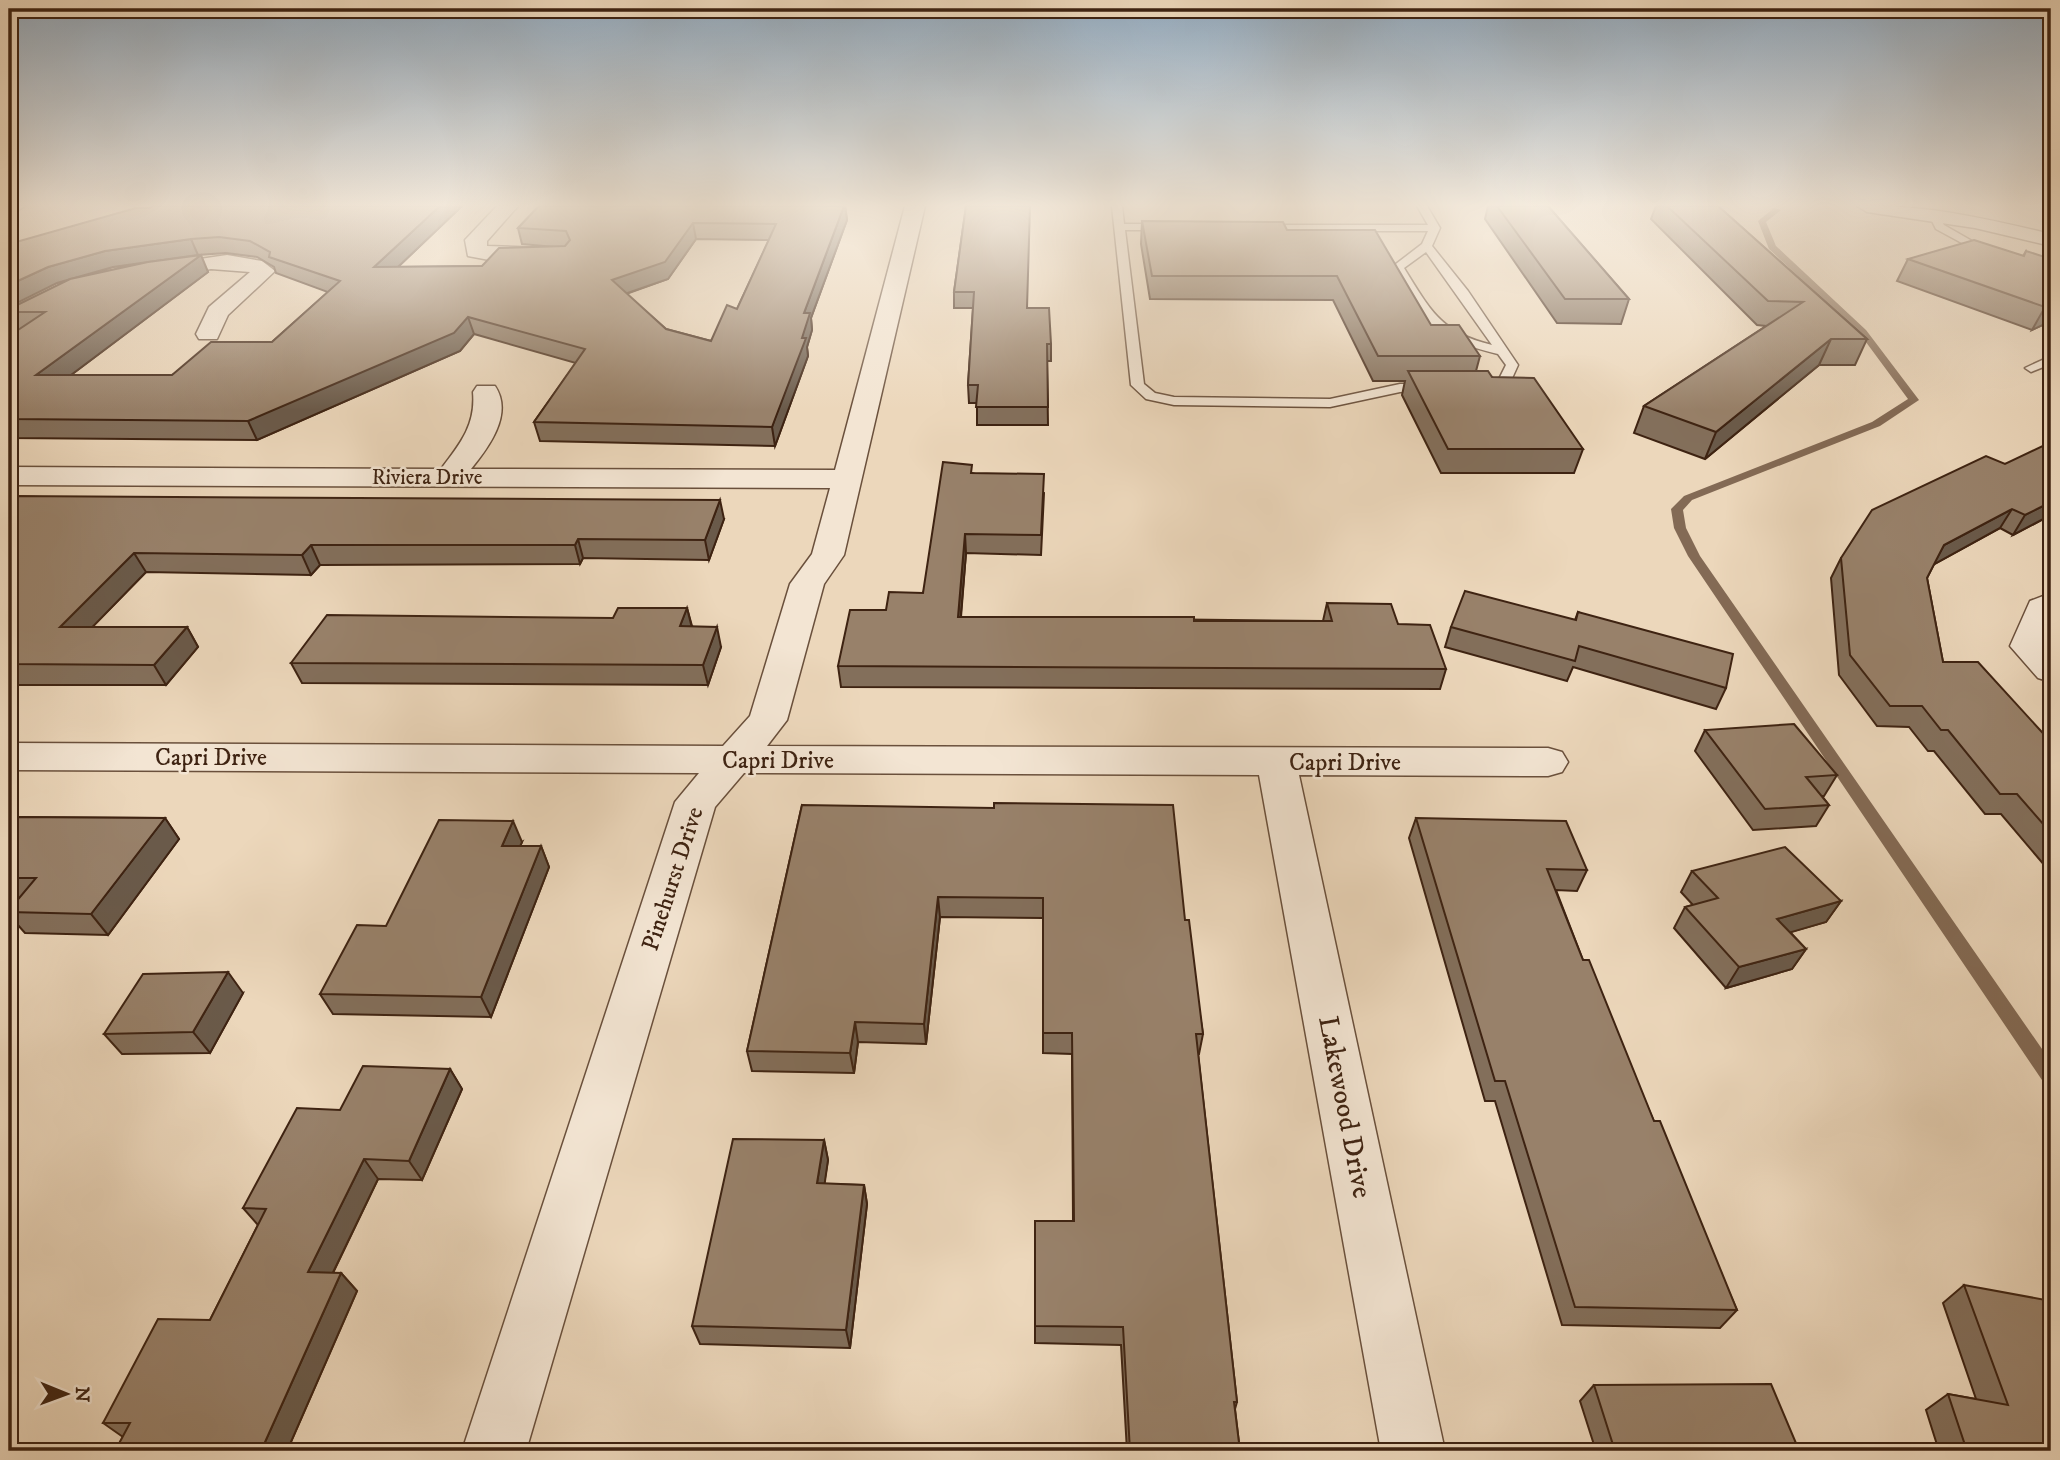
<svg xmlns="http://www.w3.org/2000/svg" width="2060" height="1460" viewBox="0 0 2060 1460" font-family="'IM FELL DW Pica',serif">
	<rect width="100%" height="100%" fill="#ecd7bb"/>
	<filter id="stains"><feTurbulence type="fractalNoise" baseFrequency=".00286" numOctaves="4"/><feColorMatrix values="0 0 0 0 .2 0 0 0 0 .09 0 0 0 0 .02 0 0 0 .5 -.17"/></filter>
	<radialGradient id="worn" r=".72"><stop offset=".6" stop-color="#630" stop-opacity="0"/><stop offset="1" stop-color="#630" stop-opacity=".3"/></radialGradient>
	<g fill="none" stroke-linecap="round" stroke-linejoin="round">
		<path fill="#836a55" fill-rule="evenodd" d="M1774 208 1781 210 1766 222 1776 246 1866 330 1919 400 1880 426 1692 500 1683 510 1686 528 1700 556 2051 1062V1085L2044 1083 1688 556 1674 528 1671 509 1684 496 1872 422 1908 399 1860 334 1769 249 1758 221Z"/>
		<defs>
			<g id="service">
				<path d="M1112 206H1122L1124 224H1166L1171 227 1166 230H1125L1144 384 1155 393 1174 397 1330 399 1400 384H1430L1437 388 1430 392H1400L1330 407 1174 405 1146 399 1131 385Z"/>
				<path d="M1417 206H1427L1440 228 1432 246 1468 291 1518 365 1509 385 1483 390V384L1499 379 1506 365 1498 354C1432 338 1426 323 1392 267L1422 244 1428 231H1259L1254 228 1259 225H1428ZM1426 252 1492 345C1441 333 1430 310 1404 268Z"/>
				<path d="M1928 213H1936L1944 225 1993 253 1984 255 1936 229Z"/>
				<path d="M2051 356V364L2031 372 2025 368Z"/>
			</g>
			<g id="minor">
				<path d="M9 206H25L9 216Z"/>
				<path d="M497 206H518L487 241V246L545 248 553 250 556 255 553 260 500 262 468 256 465 240Z"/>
				<path d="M905 206H925L844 555 824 584 787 720 767 746 1548 748 1562 752 1568 762 1562 772 1548 776 1299 775 1445 1451H1381L1259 775 744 773 715 807 526 1451H462L675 802 699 773 9 770V743L723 746 750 716 790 584 812 554 830 488 9 485V467L441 469C460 444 476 425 473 392L477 386H495C514 414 488 448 471 469L835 470Z"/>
				<path d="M227 255 262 261 275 271 228 315 217 339H199L196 334 209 307 250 272 211 269 153 279 142 272 145 267Z"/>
				<path d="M2051 593V630L2046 644 2051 649V682L2038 678 2010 646 2030 601Z"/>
			</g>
			<path id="tertiary" d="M1857 206C1924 204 1987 219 2051 234V246L1975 228 1867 212Z"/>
		</defs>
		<use href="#service" stroke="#6a503c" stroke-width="3"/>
		<use href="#minor" stroke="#6a503c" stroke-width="3"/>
		<use href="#tertiary" stroke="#6a503c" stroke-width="3"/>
		<use href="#service" fill="#f3e5d3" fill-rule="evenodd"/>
		<use href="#minor" fill="#f3e5d3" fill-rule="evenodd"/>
		<use href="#tertiary" fill="#f3e5d3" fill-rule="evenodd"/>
	</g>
	<g fill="#836f5b" stroke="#3e2312" stroke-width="2" fill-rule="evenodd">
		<path d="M462 206 398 267 482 266 555 247 522 244 518 228 539 206H845L847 220 811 318 812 330 807 347 808 356 775 446 540 441 534 422 576 363 474 334 460 351 257 440 9 438V336L19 329H14L9 320V309L70 280 57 283 150 208ZM696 239 769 240 737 309 711 341 666 329 626 294 668 279ZM226 253 257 257 274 267 276 273 328 292 272 342 172 375H71L208 272 198 255ZM138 264 72 279 113 267Z"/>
		<path d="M966 206 1027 308 1051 344V361H1047L1048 425H977V403H969L968 385 973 308H954V292Z"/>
		<path d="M1488 206H1548L1629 299 1621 324 1557 323 1485 219Z"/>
		<path d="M1656 206H1718L1867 339 1855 365H1819L1705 459 1634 433 1644 406 1766 326 1757 325 1651 219Z"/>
		<path d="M1142 221 1287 230 1431 325 1480 356 1476 371 1492 377 1583 449 1574 473H1441L1402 395 1405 381H1373L1333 300 1150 299 1141 244Z"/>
		<path d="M2026 251 2051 321 2032 330 1897 281 1908 259 2023 256Z"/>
		<path d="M2005 464 2051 515 2013 535 2000 528 1934 564 1927 578 1943 662 2051 742V873L2001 814H1985L1934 751H1928L1909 727 1877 726 1839 675 1831 578 1841 558Z"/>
		<path d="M972 473 1044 493 1041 555 966 553 961 617 1323 621 1327 603 1398 624 1446 669 1440 689 841 687 838 666 923 593Z"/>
		<path d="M9 496 724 519 709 560 583 558 580 564 320 565 311 575 146 572 92 627H187L198 647 166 685H9Z"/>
		<path d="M687 608 692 626 721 647 708 685 302 683 291 663Z"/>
		<path d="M1578 612 1726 688 1716 709 1573 667 1567 681 1445 647 1451 627 1575 620Z"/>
		<path d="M1705 730 1837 775 1824 796H1822L1829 805 1816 826 1753 830 1695 751Z"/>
		<path d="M802 805 1185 920 1203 1034 1199 1054H1198L1237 1402 1235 1409 1240 1451H1127L1121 1345 1035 1343V1221H1073L1072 1054 1043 1053V918L940 917 926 1044 858 1042 854 1073 752 1071 747 1051Z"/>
		<path d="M9 817 165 818 179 839 108 935 25 933 9 915V910L18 899 12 898 9 895Z"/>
		<path d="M1416 818 1587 870 1577 891 1556 890 1583 960 1737 1310 1720 1328 1562 1325 1495 1101H1485L1409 838Z"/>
		<path d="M522 842 520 846H541L549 867 491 1017 333 1014 320 994 386 926Z"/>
		<path d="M1692 871 1841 901 1826 922 1790 932 1806 949 1792 969 1726 988 1674 928 1685 907 1693 905 1681 892Z"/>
		<path d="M243 993 210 1053 122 1054 104 1034Z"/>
		<path d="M450 1069 462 1089 422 1180 378 1179 333 1273H341L357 1291 287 1451H115L123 1437 103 1423 210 1320 258 1225 243 1208 340 1110Z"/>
		<path d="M824 1140 828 1160 824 1184 864 1185 867 1204 850 1348 700 1344 692 1326Z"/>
		<path d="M1964 1285 2051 1451H1939L1926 1410 1948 1394 1976 1399 1943 1303Z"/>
		<path d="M1594 1385 1798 1448 1861 1451H1596L1580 1401Z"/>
	</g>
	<g fill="#6a5a4a" stroke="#3e2312" stroke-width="2">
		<path d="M440 206H462L380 284 374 267Z"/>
		<path d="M844 206H845L847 220 811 318 812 330 807 347 808 356 775 446 772 427 802 338 804 313Z"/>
		<path d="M693 223 696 239 668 279 616 297 612 280Z"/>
		<path d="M191 239 198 255 113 267 57 283 9 307V285L48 267 105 251Z"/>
		<path d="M201 255 208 272 47 393 36 375Z"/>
		<path d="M2051 305V321L2032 330 2045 307Z"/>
		<path d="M468 317 474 334 460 351 257 440 248 421Z"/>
		<path d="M1831 339 1819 365 1705 459 1716 432Z"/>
		<path d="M720 500 724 519 709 560 705 540Z"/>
		<path d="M2051 502V515L2013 535 2025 515Z"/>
		<path d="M2012 509 2000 528 1933 565 1944 545Z"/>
		<path d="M965 534 966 553 959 636 958 617Z"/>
		<path d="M578 539 583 558 580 564 575 545Z"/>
		<path d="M311 545 320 565 311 575 302 555Z"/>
		<path d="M134 553 146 572 73 647 60 627Z"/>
		<path d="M687 608 692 628 680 626Z"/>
		<path d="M187 627 198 647 166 685 154 665Z"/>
		<path d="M717 627 721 647 708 685 703 665Z"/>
		<path d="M165 818 179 839 108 935 91 914Z"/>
		<path d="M513 821 522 842 511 867 502 846Z"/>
		<path d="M541 846 549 867 491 1017 481 997Z"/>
		<path d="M938 897 940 917 926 1044 924 1024Z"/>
		<path d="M1841 901 1826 922 1764 940 1777 919Z"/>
		<path d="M1806 949 1792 969 1726 988 1739 967Z"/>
		<path d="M228 972 243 993 210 1053 193 1032Z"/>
		<path d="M855 1022 858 1042 854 1073 850 1053Z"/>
		<path d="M450 1069 462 1089 422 1180 409 1161Z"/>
		<path d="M824 1140 828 1160 822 1202 817 1183Z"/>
		<path d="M364 1159 378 1179 324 1291 308 1272Z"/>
		<path d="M864 1185 867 1204 850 1348 846 1330Z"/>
		<path d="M341 1273 357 1291 287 1451H261Z"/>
	</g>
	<g fill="#98816a" stroke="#3e2312" stroke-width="2" fill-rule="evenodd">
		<path d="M153 206H440L374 267 482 266 499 248 565 246 570 240 566 231 518 228 539 206H844L804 313H810L802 338H806L772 427 534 422 585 349 468 317 454 333 248 421 9 419V336L45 312H9V309L70 279 148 262 201 255 36 375H172L211 342H272L340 281 269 257 270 252 250 241 219 237 191 239 105 251 48 267 9 285V244L136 208H150ZM693 223 776 224 737 309 727 305 711 341 666 329 612 280 665 262Z"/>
		<path d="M966 206H1030L1027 308H1049L1051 344H1047L1048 407H976L978 385H968L974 292H954Z"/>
		<path d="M1497 206H1548L1629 299H1565Z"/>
		<path d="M1667 206H1718L1867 339H1831L1716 432 1644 406 1803 302 1768 301Z"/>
		<path d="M1142 221 1283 222 1287 230H1375L1431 325H1459L1480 356H1378L1337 276H1152Z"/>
		<path d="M1974 240 2024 256 2026 251 2051 259V305L2045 307 1908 259Z"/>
		<path d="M1408 371H1488L1492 377 1534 378 1583 449H1448Z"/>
		<path d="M2051 442V502L2025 515 2012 509 1944 545 1927 578 1943 662H1978L2051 742V833L2017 794H2000L1948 730H1941L1922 706H1890L1850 655 1841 558 1872 510 1986 456 2005 464Z"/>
		<path d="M943 462 972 465 971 473 1044 474 1041 535 965 534 958 617H1194V621H1332L1327 603 1391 604 1398 624 1430 625 1446 669 838 666 850 610H886L889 592 923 593Z"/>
		<path d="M9 496 720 500 705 540 578 539 575 545H311L302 555 134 553 60 627H187L154 665 9 664Z"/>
		<path d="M1465 591 1576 620 1578 612 1733 654 1726 688 1579 646 1575 661 1451 627Z"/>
		<path d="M618 608H687L680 626 717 627 703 665 291 663 327 615 613 618Z"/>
		<path d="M1794 724 1837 775 1806 777 1829 805 1765 809 1705 730Z"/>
		<path d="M994 803 1173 805 1185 920H1189L1203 1034H1196L1237 1402H1234L1240 1451H1111H1130L1123 1327 1035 1326V1221H1074L1072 1033H1043V898L938 897 924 1024 855 1022 850 1053 747 1051 802 805 994 808Z"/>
		<path d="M9 817 165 818 91 914 9 912V910L36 878H9Z"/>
		<path d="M1416 818 1566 821 1587 870 1547 869 1583 960H1589L1654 1121H1660L1737 1310 1575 1307 1505 1081H1495Z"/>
		<path d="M439 820 513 821 502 846H541L481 997 320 994 357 925 386 926Z"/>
		<path d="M1785 847 1841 901 1777 919 1806 949 1739 967 1685 907 1718 898 1692 871Z"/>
		<path d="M228 972 193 1032 104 1034 143 974Z"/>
		<path d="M363 1066 450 1069 409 1161 364 1159 308 1272 341 1273 261 1451H115L130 1423H103L158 1319 210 1320 266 1209 243 1208 297 1108 340 1110Z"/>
		<path d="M733 1139 824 1140 817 1183 864 1185 846 1330 692 1326Z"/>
		<path d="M1964 1285 2051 1301V1451H1967L1948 1394 2008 1405Z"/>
		<path d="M1771 1384 1798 1448H1859L1861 1451H1615L1594 1385Z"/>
	</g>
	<linearGradient id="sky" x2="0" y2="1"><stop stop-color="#92aabf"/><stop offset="0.5" stop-color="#f6ede0"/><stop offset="1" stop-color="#f6ede0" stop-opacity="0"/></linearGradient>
	<rect width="2060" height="410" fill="url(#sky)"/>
	<g text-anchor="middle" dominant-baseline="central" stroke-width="5" stroke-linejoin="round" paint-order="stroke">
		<g font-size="21" fill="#3e2312" stroke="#f3e5d3">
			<text x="427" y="478">Riviera Drive</text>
		</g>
		<g font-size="24" fill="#3e2312" stroke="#f3e5d3">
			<text x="211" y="758">Capri Drive</text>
			<text x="778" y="761">Capri Drive</text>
			<text x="1345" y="763">Capri Drive</text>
			<text transform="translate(673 879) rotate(-72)">Pinehurst Drive</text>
		</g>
		<g font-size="28" fill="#3e2312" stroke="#f3e5d3">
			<text transform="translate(1345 1107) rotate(79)">Lakewood Drive</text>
		</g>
	</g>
	<rect width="2060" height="1460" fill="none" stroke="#ecd7bb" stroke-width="35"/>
	<rect x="10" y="10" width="2039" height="1439" fill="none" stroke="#3e2312" stroke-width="3.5"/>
	<rect x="18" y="18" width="2025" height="1425" fill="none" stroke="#3e2312" stroke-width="2"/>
	<g transform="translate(66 1394) rotate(91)" stroke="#f3e5d3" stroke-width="5" paint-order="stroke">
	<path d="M0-5L12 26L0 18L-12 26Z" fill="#3e2312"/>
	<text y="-10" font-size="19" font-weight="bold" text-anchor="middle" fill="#3e2312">N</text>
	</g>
	<rect width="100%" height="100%" filter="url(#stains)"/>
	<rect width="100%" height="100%" fill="url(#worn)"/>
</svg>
